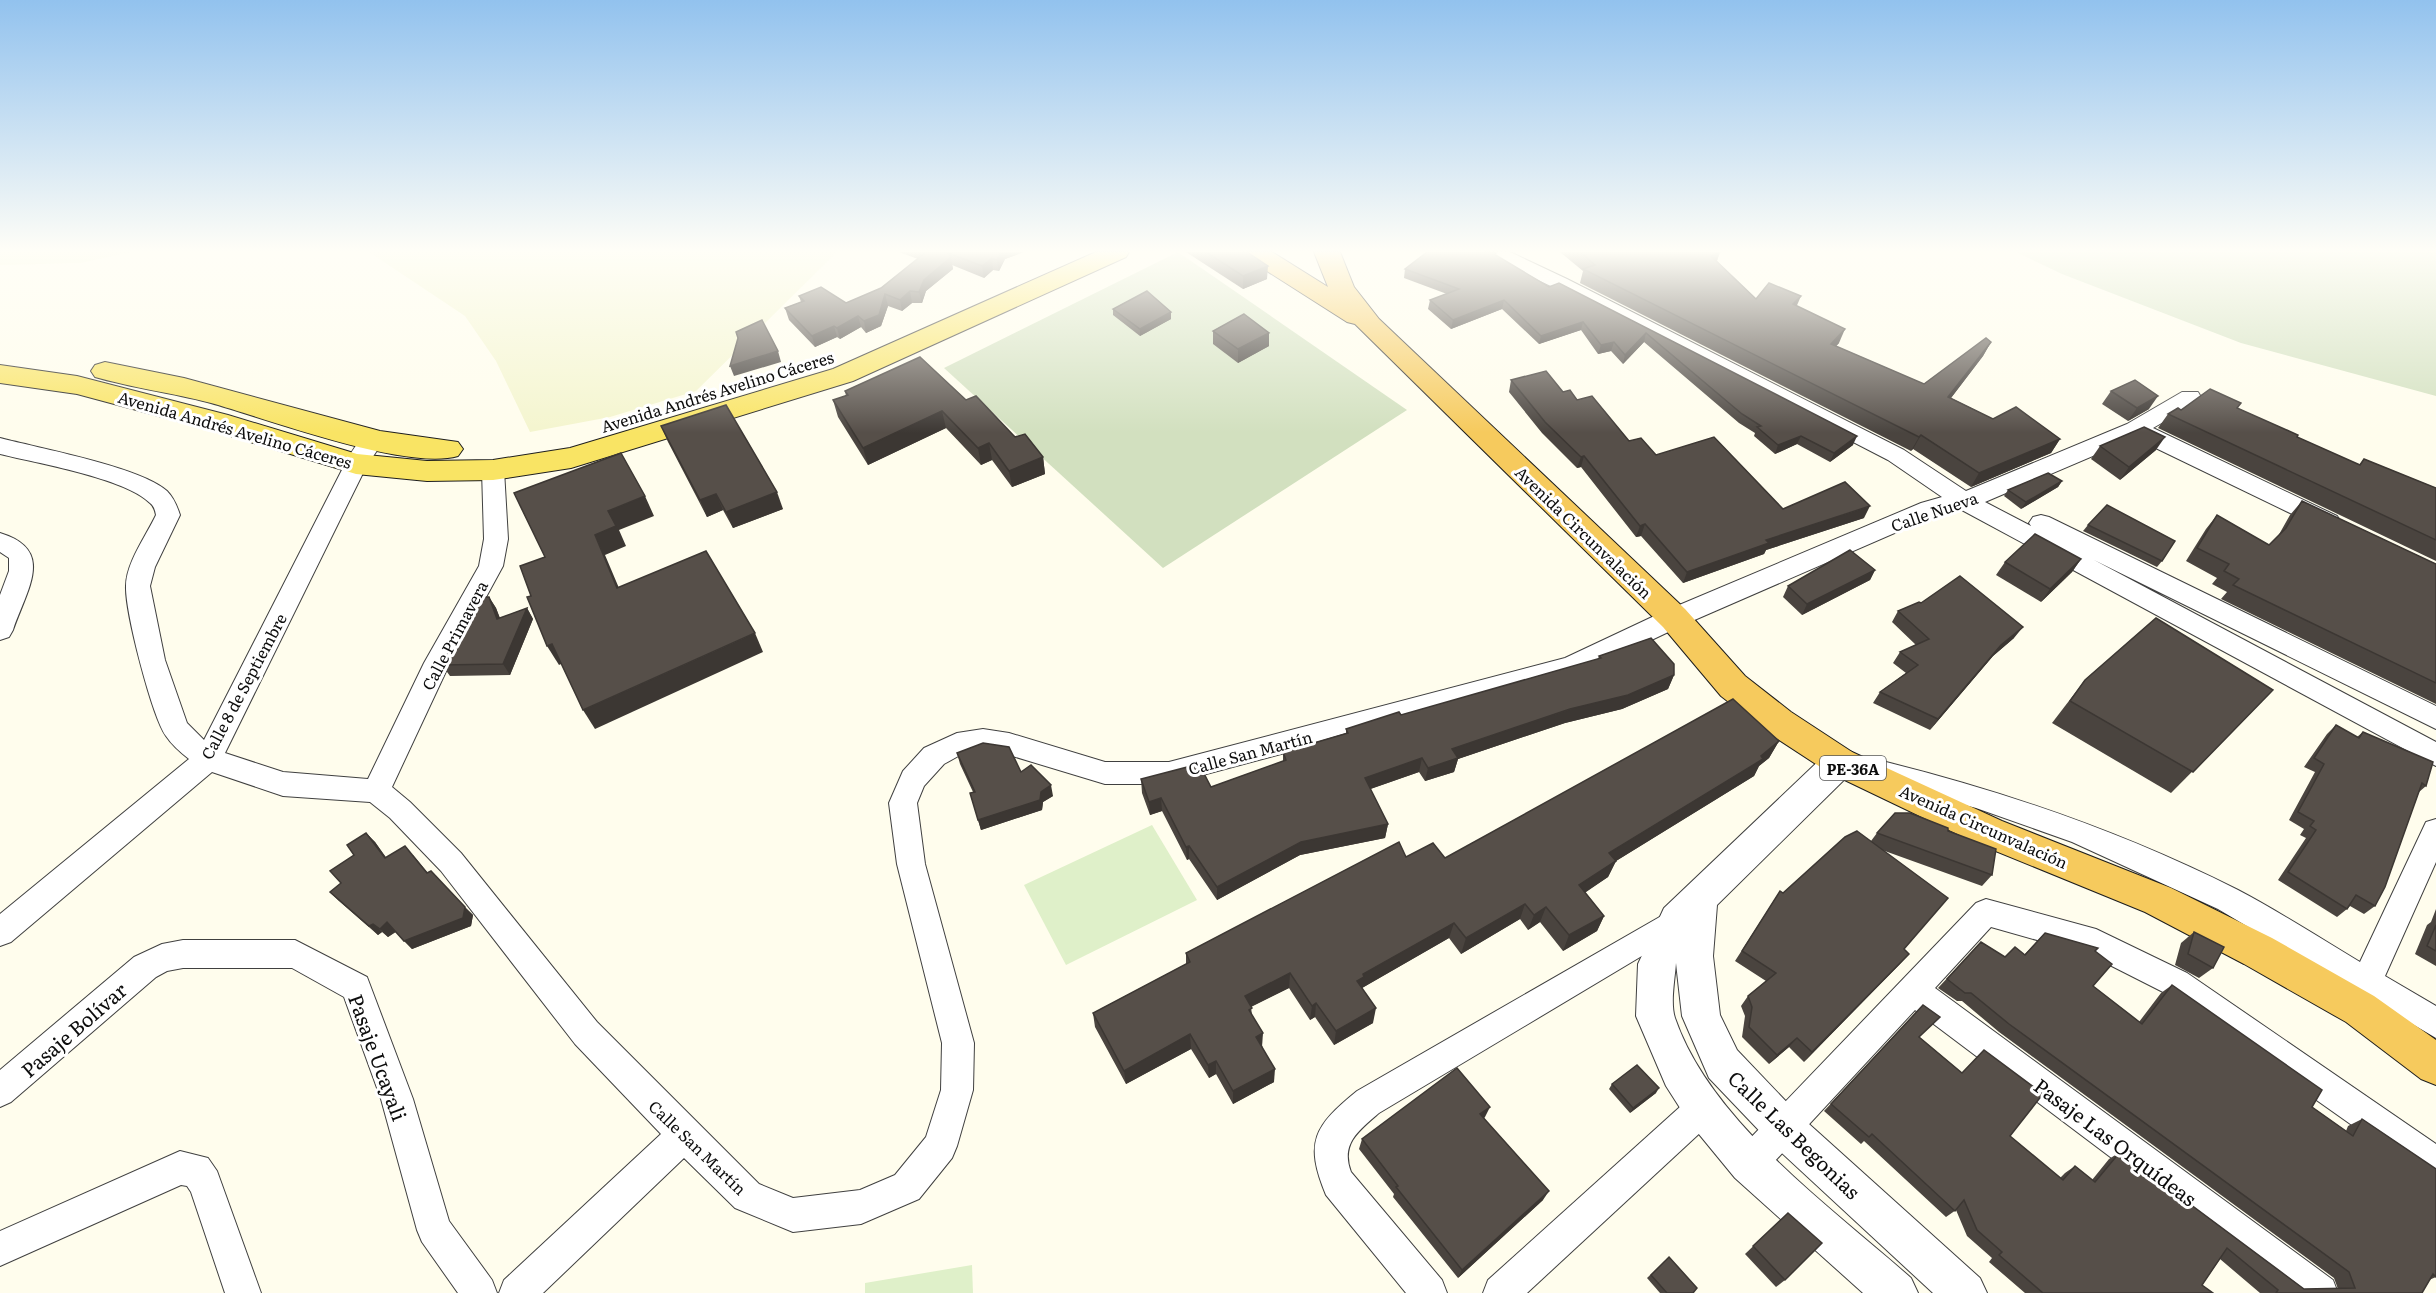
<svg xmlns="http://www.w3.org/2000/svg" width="2436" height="1293" viewBox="0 0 2436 1293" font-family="Literata,serif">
	<rect width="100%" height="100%" fill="#fffded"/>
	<g fill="#f4f5ce">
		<path d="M0 252H132L80 263 0 265Z"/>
		<path d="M369 252H837L696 391 610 417 530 432 496 361 465 316Z"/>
	</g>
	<g fill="#d2e0bf">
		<path d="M1178 252 1407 410 1163 568 944 368Z"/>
		<path d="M2016 252H2436V396L2241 343 2062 274Z"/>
	</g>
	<g fill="#dff0c9">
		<path d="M1152 825 1197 900 1066 965 1024 885Z"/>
		<path d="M972 1265 973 1293H865V1283Z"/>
	</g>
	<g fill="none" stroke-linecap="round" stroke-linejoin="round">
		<defs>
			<g id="minor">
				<path d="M1484 252H1510L1567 279 1904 450 1966 491 2127 424 2182 392H2198L2201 397 2198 402 2153 428 2337 516 2341 522 2337 528 2329 530 2321 528 2135 438 1985 502 2031 526 2029 523 2033 517 2041 515 2049 517 2436 706V729L2094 560 2436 742V766L1960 509 1936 515 1683 625 1580 674 1169 784H1105L1009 755 983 751 962 754 944 764 924 786 917 803 925 864 974 1043 973 1090 957 1146 952 1158 919 1199 861 1224 793 1232 735 1208 684 1158 543 1293H499L504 1280 661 1134 575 1044 441 871 390 818 370 802 283 796 212 772 11 942 0 946V914L189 759C180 752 172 745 166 736 152 716 125 612 126 586 126 563 146 536 156 515 155 510 154 506 150 503 125 478 36 463 0 454V438C38 448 141 467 167 491 174 498 177 506 180 515L155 567 150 586 165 660 187 723 204 740 345 464C353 450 362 429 381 435L384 440 366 467 225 753 283 772 368 779 424 663 479 566 484 539 482 470 485 464 493 462 501 464 504 470 508 539 503 566 449 665 392 787 410 802 461 853 597 1022 759 1184 793 1198 860 1190 895 1175 926 1137 941 1090 942 1043 897 864 889 803 903 771 924 748 957 733 983 729 1009 733 1105 762H1169L1565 658 1665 611 1921 503 1942 497 1888 460 1553 287 1487 256Z"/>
				<path d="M0 533C56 550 27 589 13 630L9 637 0 640V595L9 571V558L0 552Z"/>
				<path d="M1882 761C2007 792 2123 832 2238 890 2280 912 2320 938 2360 962L2426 822 2436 819V862L2385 976 2436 1006V1038L2218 909 2072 842 1976 808 1872 780 1868 772 1872 764Z"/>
				<path d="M1986 899 2096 929 2187 973 2436 1144V1181L2424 1176 2165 993 2090 955 1991 927 1935 988 2333 1280 2338 1293H2291L1915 1010 1762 1175 1750 1180 1738 1175 1733 1163 1738 1151 1976 903Z"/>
				<path d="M1677 907 1687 911 1692 920 1687 929 1379 1113C1359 1130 1340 1144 1351 1172L1442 1280 1447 1293H1406L1326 1195C1304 1142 1314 1126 1357 1091Z"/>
				<path d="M183 940H295L367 977 413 1099 449 1221 492 1280 497 1293H458L422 1242 417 1230 381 1099 344 997 292 968H183L167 971 156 977 11 1102 0 1107V1070L134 957 162 944Z"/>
				<path d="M1703 1092 1715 1097 1719 1108 1715 1119 1527 1293H1483L1488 1280 1691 1097Z"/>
				<path d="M180 1151 208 1158 217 1171 261 1293H225L191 1192 187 1186 181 1185 0 1266V1231Z"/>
			</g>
			<path id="tertiary" d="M1840 748 1852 752 1857 762 1852 772 1717 905 1713 956 1720 1015 1737 1050 1799 1115 1980 1278 1987 1293H1933L1771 1143 1709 1078 1682 1016 1676 963C1675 978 1670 1003 1675 1018 1710 1121 1832 1208 1911 1278L1918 1293H1863L1735 1178 1689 1122 1666 1086 1636 1016 1638 964 1664 908 1828 752Z"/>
			<g id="primary">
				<path d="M1096 252H1129L1126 257 853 381 571 468 493 480 427 481 356 474 211 430 77 394 0 383V365L77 376 228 415 357 454 427 461 493 460 570 448 833 369Z"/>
				<path d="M105 362 184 378 380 431 458 442 463 449 458 456C406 471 268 419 211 403 173 393 133 388 95 377L91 371 95 365Z"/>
			</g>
			<path id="trunk" d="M1242 252H1272L1328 287 1314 252H1340L1354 287 1379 319 1685 609 1745 676 1791 712 1852 752 2002 821 2171 888 2272 938 2374 996 2436 1040V1085L2421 1079 2346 1022 2244 964 2145 912 1976 843 1828 772 1767 732 1721 696 1663 627 1355 324 1347 322 1245 257Z"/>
		</defs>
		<use href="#minor" stroke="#404040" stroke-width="2"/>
		<use href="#tertiary" stroke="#404040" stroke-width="2"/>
		<use href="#primary" stroke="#1e1e1e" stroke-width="2"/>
		<use href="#trunk" stroke="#1e1e1e" stroke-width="2"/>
		<use href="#minor" fill="#fff" fill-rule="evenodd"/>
		<use href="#tertiary" fill="#fff" fill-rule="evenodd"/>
		<use href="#primary" fill="#f9e464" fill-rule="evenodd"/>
		<use href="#trunk" fill="#f6ca5d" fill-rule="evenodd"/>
	</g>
	<g fill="#4a443f">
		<path d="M899 252H1024L1005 259 999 271 993 270 984 278 952 265 953 269 926 291 922 303H912L902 311 888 306 881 326 866 333 861 327 840 339 837 337 815 347 789 320 785 308 801 302 799 296 846 303 881 288 918 259Z"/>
		<path d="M1186 252H1247L1267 279 1243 289Z"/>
		<path d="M1560 252H1720L1717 261 1756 299 1797 306 1839 343 1836 346 1924 384 1991 342 1983 356 1951 398 1993 419 2060 439 2051 453 1971 487 1913 449 1911 451 1580 283 1583 271Z"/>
		<path d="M1496 255 1549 287 1559 283 1853 445 1830 462 1797 444 1775 454 1754 436 1755 433 1739 423 1644 342 1623 364 1611 351 1598 354 1581 330 1539 344 1502 309 1451 329 1428 309 1430 300 1447 294 1404 278 1405 269Z"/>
		<path d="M1113 309 1171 312V319L1140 336 1113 315Z"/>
		<path d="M1213 331 1269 346 1238 363 1213 344Z"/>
		<path d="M1511 380 1563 392 1577 400 1629 441 1656 455 1783 509 1864 518 1766 550 1764 554 1683 583 1641 536 1636 537 1581 467 1577 468 1542 433 1509 392Z"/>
		<path d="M845 391 966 400 1043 457 1045 474 1012 487 992 460 981 465 946 428 868 465 838 417 833 400 846 396Z"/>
		<path d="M2111 391 2149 409 2128 421 2102 404Z"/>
		<path d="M2238 408 2297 437 2359 465 2364 459 2436 488V561L2158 428 2168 414 2181 410Z"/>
		<path d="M661 426 783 509 733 528 723 510 707 517 668 442Z"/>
		<path d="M2100 446 2156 450 2120 480 2091 459Z"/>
		<path d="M2062 481 2058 487 2021 509 2004 496 2008 490Z"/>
		<path d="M2302 501 2436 564V704L2221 599 2227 592 2212 584 2217 578 2186 561 2206 529 2217 515 2269 545 2277 538 2290 515Z"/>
		<path d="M2088 525 2162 561 2157 567 2083 531Z"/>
		<path d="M2081 559 2072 572 2041 602 1996 575 2005 562Z"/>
		<path d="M1875 570 1870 580 1802 615 1783 597 1788 586Z"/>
		<path d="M489 597 496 608 500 618 527 608 533 619 510 675 450 676 442 665Z"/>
		<path d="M1921 603 2014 638 1993 656 1930 730 1873 703 1880 692 1906 673 1893 663 1900 652 1916 645 1892 622 1898 611Z"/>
		<path d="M1599 656 1674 675 1668 689 1622 709 1565 723 1458 759 1454 772 1425 781 1419 772 1370 789 1388 824 1385 838 1300 855 1217 900 1189 859 1187 860 1162 811 1150 815 1142 793 1141 779 1211 787 1283 761V752L1346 733V729L1401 715 1598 659Z"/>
		<path d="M2085 680 2273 690 2171 793 2052 723Z"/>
		<path d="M2336 725 2357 737 2363 732 2426 786 2419 792 2375 906 2364 914 2350 906 2347 909 2337 917 2278 880 2306 838 2300 835 2304 829 2289 820 2315 772 2304 767 2327 734Z"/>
		<path d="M1779 741 1769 758 1759 766 1754 776 1616 861 1608 877 1585 892 1604 916 1597 931 1563 951 1540 922 1528 930 1520 919 1461 954 1449 938 1362 988 1373 1023 1334 1045 1315 1017 1310 1020 1289 988 1251 1007 1252 1015 1274 1082 1233 1104 1216 1074 1209 1078 1191 1049 1126 1084 1095 1027 1093 1013 1186 964V953L1406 857 1445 858Z"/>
		<path d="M957 753 1021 772 1053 796 1043 802 1042 810 981 830 970 793 973 792 960 764Z"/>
		<path d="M1948 831 1992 875 1982 886 1882 850 1904 949 1909 954 1804 1062 1789 1047 1769 1064 1742 1037 1745 1016 1741 1006 1748 996 1766 981 1735 961 1780 891 1783 893 1871 841 1877 833Z"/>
		<path d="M366 833 375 842 386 858 413 855 428 873 473 915 471 926 412 949 396 932 388 937 382 932 378 935 339 901 330 892 341 883 354 855Z"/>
		<path d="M2436 909V966L2415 954 2427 925 2431 922Z"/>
		<path d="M2194 932 2213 968 2199 978 2175 965 2181 943Z"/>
		<path d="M2045 933 2095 951 2093 986 2139 1022 2161 993 2172 985 2312 1107 2346 1131 2348 1126 2362 1119 2436 1169V1277L2429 1280 2422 1293H2260L2220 1259 2202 1285 2213 1293H2025L1989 1262 1992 1258 1967 1236 1956 1210 1946 1217 1864 1141 1861 1144 1824 1111 1923 1005 1919 1037 1962 1073 1984 1050 2010 1136 2060 1178 2065 1173 2075 1166 2092 1180 2109 1159 2120 1152 2304 1289H2338L2334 1278 1999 1032 1962 1001H1957L1938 988 1981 942 2005 957 2024 955Z"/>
		<path d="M1612 1084 1656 1093 1630 1113 1609 1089Z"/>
		<path d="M1485 1117 1484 1118 1543 1200 1458 1278 1393 1197 1394 1194 1359 1149 1362 1139Z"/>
		<path d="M1788 1213 1785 1280 1776 1287 1745 1254Z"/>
		<path d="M1669 1257 1693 1293H1660L1647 1278Z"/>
	</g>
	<g fill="#3c3733">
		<path d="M1001 252H1024L1005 259 999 271 997 260Z"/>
		<path d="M1720 252 1715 266 1711 256Z"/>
		<path d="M951 257 953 269 926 291 922 303 919 292 924 280Z"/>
		<path d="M992 258 993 270 984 278 982 266Z"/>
		<path d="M1268 266 1267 279 1243 289V276Z"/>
		<path d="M910 291 912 303 902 311 900 300Z"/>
		<path d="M885 294 888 306 881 326 866 333 864 321Z"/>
		<path d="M1801 296 1795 310 1793 304Z"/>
		<path d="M1504 300 1502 309 1451 329 1453 320Z"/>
		<path d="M1171 312V319L1140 336V329Z"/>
		<path d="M858 316 861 327 840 339 837 328Z"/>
		<path d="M1583 322 1581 330 1539 344 1541 336Z"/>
		<path d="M834 326 837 337 815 347 812 336Z"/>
		<path d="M1845 329 1839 343 1825 358 1831 344Z"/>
		<path d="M1269 333V346L1238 363V349Z"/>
		<path d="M1646 333 1644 342 1623 364 1625 355Z"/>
		<path d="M1614 342 1611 351 1598 354 1601 345Z"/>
		<path d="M1991 342 1983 356 1941 411 1948 397Z"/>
		<path d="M778 351 781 362 734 376 730 366Z"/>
		<path d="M2158 396 2149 409 2128 421 2137 408Z"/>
		<path d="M942 411 946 428 868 465 863 448Z"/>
		<path d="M1921 435 1913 449 1911 451 1919 437Z"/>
		<path d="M1801 436 1797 444 1775 454 1778 445Z"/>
		<path d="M1857 436 1853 445 1830 462 1834 453Z"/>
		<path d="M2165 437 2156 450 2120 480 2129 467Z"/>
		<path d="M2060 439 2051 453 1971 487 1979 473Z"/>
		<path d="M989 443 992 460 981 465 978 448Z"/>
		<path d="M1584 456 1581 467 1577 468 1581 457Z"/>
		<path d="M1043 457 1045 474 1012 487 1009 471Z"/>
		<path d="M2062 481 2058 487 2021 509 2026 502Z"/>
		<path d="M777 492 783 509 733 528 726 512Z"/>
		<path d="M716 494 723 510 707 517 700 500Z"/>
		<path d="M645 496 654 516 619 530 626 546 605 555 627 607 617 588 595 535 608 511Z"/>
		<path d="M1870 506 1864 518 1766 550 1764 554 1683 583 1687 572 1766 540Z"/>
		<path d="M1645 524 1641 536 1636 537 1640 526Z"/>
		<path d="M2081 559 2072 572 2041 602 2050 589Z"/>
		<path d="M1875 570 1870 580 1802 615 1807 604Z"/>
		<path d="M489 597 496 608 504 630 497 619Z"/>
		<path d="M527 608 533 619 510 675 503 664Z"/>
		<path d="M2023 627 2014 638 1993 656 1930 730 1938 719 2001 645Z"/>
		<path d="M755 633 763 652 595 729 583 710Z"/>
		<path d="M552 644 563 663 559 665 547 646Z"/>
		<path d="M1674 675 1668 689 1622 709 1565 723 1458 759 1454 772 1425 781 1428 768 1452 749Z"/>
		<path d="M1779 741 1769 758 1759 766 1754 776 1616 861 1608 877 1573 901 1579 885 1609 853 1761 756Z"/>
		<path d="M1422 758 1419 772 1362 792 1365 778Z"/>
		<path d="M1051 785 1053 796 1043 802 1042 810 981 830 978 820Z"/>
		<path d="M1161 798 1162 811 1150 815 1149 802Z"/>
		<path d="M1388 824 1385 838 1300 855 1217 900V887L1301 842Z"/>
		<path d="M366 833 375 842 393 867 385 858Z"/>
		<path d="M1189 846V859L1187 860 1186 847Z"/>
		<path d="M1525 904 1520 919 1461 954 1466 938Z"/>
		<path d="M465 907 473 915 471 926 412 949 404 941Z"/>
		<path d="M1546 907 1540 922 1528 930 1534 915Z"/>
		<path d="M1604 916 1597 931 1563 951 1569 935Z"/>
		<path d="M387 922 396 931 388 937 380 929Z"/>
		<path d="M1454 923 1449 938 1362 988 1357 981 1363 974Z"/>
		<path d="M373 924 382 932 378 935 369 926Z"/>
		<path d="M1909 954 1900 964 1804 1062 1812 1052Z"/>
		<path d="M1290 973 1289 988 1244 1010 1245 996Z"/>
		<path d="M1316 1003 1315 1017 1310 1020 1312 1006Z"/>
		<path d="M1376 1008 1373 1023 1334 1045 1336 1031Z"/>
		<path d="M1263 1033 1262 1047 1256 1037Z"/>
		<path d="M1190 1034 1191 1049 1126 1084 1124 1071Z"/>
		<path d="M1797 1038 1789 1047 1769 1064 1777 1055Z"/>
		<path d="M1216 1061V1074L1209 1078 1208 1065Z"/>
		<path d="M1275 1069 1274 1082 1233 1104V1091Z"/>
		<path d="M1659 1088 1656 1093 1630 1113 1633 1108Z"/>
		<path d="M1490 1107 1485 1117 1476 1124 1480 1114Z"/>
		<path d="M1549 1191 1543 1200 1458 1278 1462 1270Z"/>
	</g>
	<g fill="#564f49" stroke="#3c3733" stroke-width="1.5">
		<path d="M926 252H1001L997 260 992 258 982 266 946 252 951 257 924 280 919 292 910 291 900 300 885 294 879 315 864 321 858 316 837 328 834 326 812 336 785 308 804 301 799 296 821 287 846 303 881 288Z"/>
		<path d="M1206 252H1247L1268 266 1243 276Z"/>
		<path d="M1427 252H1494L1496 253 1494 254 1549 287 1559 283 1857 436 1834 453 1801 436 1778 445 1757 427 1761 426 1742 414 1646 333 1625 355 1614 342 1601 345 1583 322 1541 336 1504 300 1453 320 1430 300 1459 289 1405 269Z"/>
		<path d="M1580 252H1720L1711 256 1756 299 1769 283 1801 296 1793 304 1845 329 1831 344 1924 384 1986 338 1991 342 1948 397 1993 419 2016 407 2060 439 1979 473 1921 435 1919 437 1583 269 1595 265Z"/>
		<path d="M1147 291 1171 312 1140 329 1113 309Z"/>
		<path d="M1244 314 1269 333 1238 349 1213 331Z"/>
		<path d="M762 320 778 351 730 366 738 338 736 332Z"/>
		<path d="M920 357 966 400 976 396 1015 437 1025 434 1043 457 1009 471 989 443 978 448 942 411 863 448 833 400 848 395 845 391Z"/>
		<path d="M1546 371 1563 392 1570 390 1577 400 1592 396 1629 441 1641 438 1656 455 1714 437 1783 509 1845 482 1870 506 1766 540 1769 543 1687 572 1645 524 1640 526 1584 456 1581 457 1545 422 1511 380Z"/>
		<path d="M2135 380 2158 396 2137 408 2111 391Z"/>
		<path d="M2210 389 2241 403 2237 408 2298 435 2297 437 2360 465 2364 459 2436 488V540L2168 414 2178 408 2181 410Z"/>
		<path d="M726 405 777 492 726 512 716 494 700 500 661 426Z"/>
		<path d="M2144 427 2165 437 2129 467 2100 446Z"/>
		<path d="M621 453 645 496 608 511 616 526 595 535 617 588 706 551 755 633 583 710 552 644 547 646 527 597 531 596 520 566 545 557 514 493Z"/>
		<path d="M2048 473 2062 481 2026 502 2008 490Z"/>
		<path d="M2302 501 2436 564V683L2233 585 2239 579 2224 571 2229 564 2197 548 2217 515 2269 545 2286 528Z"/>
		<path d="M2107 505 2175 541 2162 561 2088 525Z"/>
		<path d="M2035 534 2081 559 2050 589 2005 562Z"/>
		<path d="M1850 550 1875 570 1807 604 1788 586Z"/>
		<path d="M1960 576 2023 627 2001 645 1938 719 1880 692 1918 665 1900 652 1929 639 1898 611 1919 602 1921 603Z"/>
		<path d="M475 597H489L497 619 527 608 503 664 442 665Z"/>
		<path d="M2156 618 2273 690 2193 772 2070 701 2085 680Z"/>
		<path d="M1651 638 1674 664V675L1628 695 1570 709 1452 749 1458 758 1428 768 1422 758 1365 778 1388 824 1301 842 1217 887 1189 846 1186 847 1161 798 1149 802 1141 779 1199 764 1211 787 1286 760 1283 752 1348 733 1346 729 1399 712 1401 715 1601 658 1599 656Z"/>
		<path d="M1733 699 1779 741 1761 756 1763 759 1609 853 1616 861 1579 885 1604 916 1569 935 1546 907 1534 915 1525 904 1466 938 1454 923 1363 974 1364 977 1357 981 1376 1008 1336 1031 1316 1003 1312 1006 1290 973 1245 996 1252 1008 1249 1010 1263 1033 1256 1037 1275 1069 1233 1091 1216 1061 1208 1065 1190 1034 1124 1071 1093 1013 1190 962 1186 953 1399 842 1406 857 1433 843 1445 858Z"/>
		<path d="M2336 725 2359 738 2363 732 2433 762 2426 786 2422 783 2385 887 2375 906 2356 895 2347 909 2288 872 2316 830 2310 826 2314 821 2298 812 2324 764 2314 758Z"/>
		<path d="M983 743 1009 747 1021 772 1031 765 1051 785 1041 792 1040 800 978 820 970 793 975 792 957 753Z"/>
		<path d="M1895 813H1910L1948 828V831L1996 849 1992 875 1877 833Z"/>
		<path d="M1857 831 1948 898 1904 949 1909 954 1812 1052 1797 1038 1777 1055 1749 1027 1752 1007 1748 996 1776 973 1742 951 1780 891 1783 893 1845 837Z"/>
		<path d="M366 833 385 858 405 846 427 873 431 871 465 907 463 918 404 941 387 922 380 929 373 924 369 926 330 892 341 883 330 871 354 855 347 845Z"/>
		<path d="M2436 925V951L2427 946Z"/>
		<path d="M2194 932 2224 947 2213 968 2188 954Z"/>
		<path d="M2045 933 2098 948 2095 951 2112 964 2093 986 2142 1024 2172 985 2322 1090 2312 1107 2353 1136 2362 1119 2436 1169V1277L2433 1274 2422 1293H2276L2278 1290 2227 1248 2202 1285 2213 1293H2043L1999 1255 2002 1252 1977 1230 1964 1200 1955 1211 1872 1134 1869 1137 1831 1104 1923 1005 1940 1017 1919 1037 1962 1073 1984 1050 2043 1094 2010 1136 2063 1180 2075 1166 2095 1182 2120 1152 2304 1289 2355 1288 2349 1272 2009 1024 1971 993H1965L1947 979 1981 942 2005 957 2015 947 2025 955Z"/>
		<path d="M1637 1065 1659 1088 1633 1108 1612 1084Z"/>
		<path d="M1457 1068 1490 1107 1480 1114 1549 1191 1462 1270 1396 1187 1398 1186 1362 1139Z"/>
		<path d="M1788 1213 1822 1243 1785 1280 1753 1246Z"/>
		<path d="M1669 1257 1697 1288 1693 1293H1667L1651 1275Z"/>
	</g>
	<linearGradient id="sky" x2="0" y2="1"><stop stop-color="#92c2ee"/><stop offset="0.58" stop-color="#fffef7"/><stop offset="1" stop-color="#fffef7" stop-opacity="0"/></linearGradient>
	<rect width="2436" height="433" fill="url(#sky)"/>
	<g text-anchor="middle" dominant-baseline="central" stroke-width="6" stroke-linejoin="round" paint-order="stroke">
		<rect fill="#fff" stroke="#565656" stroke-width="1.5" x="1820" y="756" width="66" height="24" rx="4.5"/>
		<g font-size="15" font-weight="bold" fill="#0d0d0d">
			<text x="1853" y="768">PE-36A</text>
		</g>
		<g font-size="16" fill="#0d0d0d" stroke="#fff">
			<text transform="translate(717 391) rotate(-17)">Avenida Andrés Avelino Cáceres</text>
			<text transform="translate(235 429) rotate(16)">Avenida Andrés Avelino Cáceres</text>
			<text transform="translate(1934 511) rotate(-19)">Calle Nueva</text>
			<text transform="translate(1584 532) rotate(44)">Avenida Circunvalación</text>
			<text transform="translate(454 635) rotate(-62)">Calle Primavera</text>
			<text transform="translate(243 686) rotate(-62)">Calle 8 de Septiembre</text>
			<text transform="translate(1250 752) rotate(-15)">Calle San Martín</text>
			<text transform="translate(1984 826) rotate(24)">Avenida Circunvalación</text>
			<text transform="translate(698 1147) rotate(44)">Calle San Martín</text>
		</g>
		<g font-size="20" fill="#0d0d0d" stroke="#fff">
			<text transform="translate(73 1029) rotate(-41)">Pasaje Bolívar</text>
			<text transform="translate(379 1057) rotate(70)">Pasaje Ucayali</text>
			<text transform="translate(1795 1134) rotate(44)">Calle Las Begonias</text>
			<text transform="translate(2116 1141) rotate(37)">Pasaje Las Orquídeas</text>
		</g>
	</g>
</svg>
